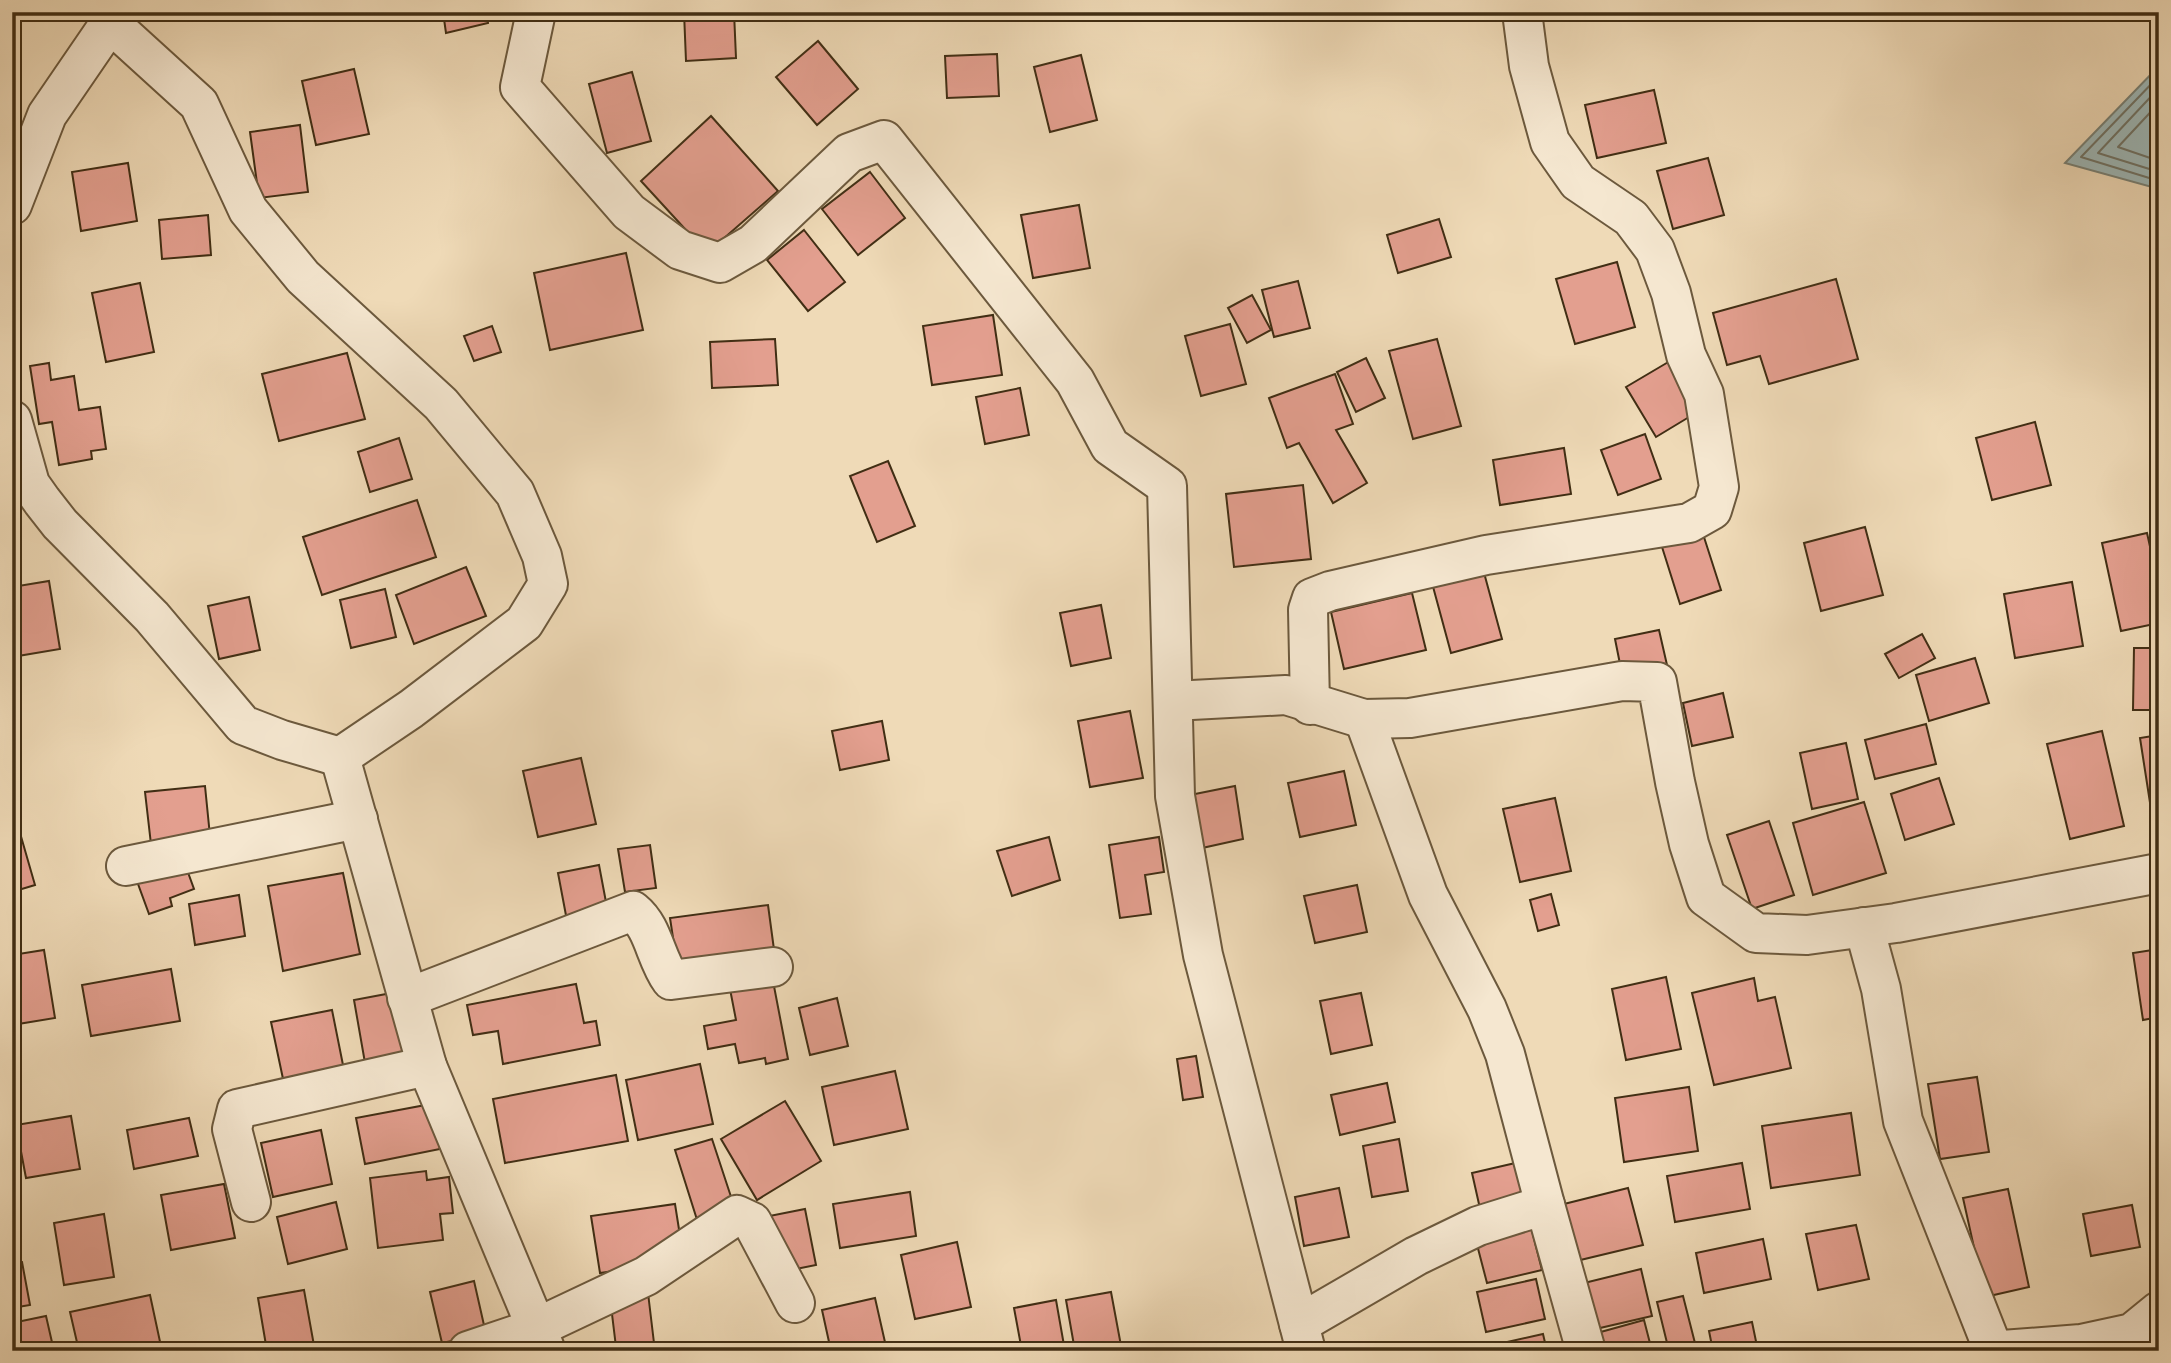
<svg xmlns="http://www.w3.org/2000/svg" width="2171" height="1363" viewBox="0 0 2171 1363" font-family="'Old Standard TT',serif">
	<rect width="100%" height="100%" fill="#efdab7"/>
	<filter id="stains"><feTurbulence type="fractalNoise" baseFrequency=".00286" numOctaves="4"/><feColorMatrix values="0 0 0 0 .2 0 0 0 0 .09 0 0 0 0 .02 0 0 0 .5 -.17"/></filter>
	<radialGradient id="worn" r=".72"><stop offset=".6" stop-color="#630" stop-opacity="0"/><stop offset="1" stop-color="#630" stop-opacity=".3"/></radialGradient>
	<path fill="#9db8b8" stroke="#788176" stroke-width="2" d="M2159 66V189L2065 163Z"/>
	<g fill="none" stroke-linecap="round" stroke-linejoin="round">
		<g stroke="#6f7366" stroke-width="2">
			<path d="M2159 76 2081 157 2159 181"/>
			<path d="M2159 88 2098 153 2159 172"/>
			<path d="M2159 103 2118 147 2159 161"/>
		</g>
	</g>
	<g fill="#e39f8f" stroke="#412e14" stroke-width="2">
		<path d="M443 12H487L488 23 446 33Z"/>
		<path d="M684 12H734L736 58 686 61Z"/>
		<path d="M818 41 858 89 817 125 776 77Z"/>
		<path d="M997 54 999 96 947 98 945 56Z"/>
		<path d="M1081 55 1097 120 1050 132 1034 67Z"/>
		<path d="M354 69 369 134 316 145 302 81Z"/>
		<path d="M632 72 651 141 607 153 589 84Z"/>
		<path d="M1654 90 1666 143 1597 158 1585 105Z"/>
		<path d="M711 116 778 191 707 253 641 181Z"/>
		<path d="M300 125 308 192 259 198 250 132Z"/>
		<path d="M1708 158 1724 215 1673 229 1657 171Z"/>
		<path d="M128 163 137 221 81 231 72 172Z"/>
		<path d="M870 172 905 218 858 255 822 209Z"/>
		<path d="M1079 205 1090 268 1033 278 1021 215Z"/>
		<path d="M208 215 211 255 162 259 159 220Z"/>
		<path d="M1439 219 1451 257 1398 273 1387 235Z"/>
		<path d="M804 230 845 282 808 311 767 260Z"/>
		<path d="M626 253 643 330 550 350 534 273Z"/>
		<path d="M1617 262 1635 327 1575 344 1556 279Z"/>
		<path d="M1836 279 1858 359 1769 384 1760 356 1727 365 1713 313Z"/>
		<path d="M1298 281 1310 328 1274 337 1262 290Z"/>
		<path d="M140 283 154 352 106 362 92 293Z"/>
		<path d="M1252 295 1271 330 1247 343 1228 308Z"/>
		<path d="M993 315 1002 375 932 385 923 326Z"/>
		<path d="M1230 324 1246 384 1201 396 1185 336Z"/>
		<path d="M492 326 501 352 474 361 464 336Z"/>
		<path d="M775 339 778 385 712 388 710 342Z"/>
		<path d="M1437 339 1461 426 1413 439 1389 351Z"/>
		<path d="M347 353 365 419 279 441 262 374Z"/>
		<path d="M1366 358 1385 398 1356 412 1337 372Z"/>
		<path d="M1670 361 1699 411 1656 437 1626 387Z"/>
		<path d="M49 363 51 380 74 376 79 410 100 407 106 449 91 451 92 459 59 465 52 422 39 424 30 366Z"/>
		<path d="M1335 374 1353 424 1336 430 1367 483 1333 503 1299 443 1287 448 1269 398Z"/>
		<path d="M1020 388 1029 435 985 444 976 397Z"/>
		<path d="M2035 422 2051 485 1992 500 1976 438Z"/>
		<path d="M1645 434 1661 479 1618 495 1601 450Z"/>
		<path d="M399 438 412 479 370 492 358 452Z"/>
		<path d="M1564 448 1571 494 1500 505 1493 460Z"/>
		<path d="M888 461 915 526 877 542 850 476Z"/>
		<path d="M1303 485 1311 559 1234 567 1226 494Z"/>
		<path d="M417 500 436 557 322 595 303 537Z"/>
		<path d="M1865 527 1883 595 1821 611 1804 543Z"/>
		<path d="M2147 533 2159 587V623L2121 631 2102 543Z"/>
		<path d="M1703 534 1721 590 1680 604 1662 547Z"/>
		<path d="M466 567 486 616 414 644 396 595Z"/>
		<path d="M1483 569 1502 639 1451 653 1432 583Z"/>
		<path d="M49 581 60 649 12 657V587Z"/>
		<path d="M2072 582 2083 646 2015 658 2004 594Z"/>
		<path d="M385 589 396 637 351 648 340 600Z"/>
		<path d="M1412 593 1426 650 1344 669 1331 612Z"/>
		<path d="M249 597 260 650 219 659 208 606Z"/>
		<path d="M1101 605 1111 658 1071 666 1060 613Z"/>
		<path d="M1659 630 1667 665 1622 674 1615 639Z"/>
		<path d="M1922 634 1935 658 1899 678 1885 654Z"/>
		<path d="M2134 648H2159V710H2133Z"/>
		<path d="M1975 658 1989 703 1929 721 1916 675Z"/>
		<path d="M1723 693 1733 737 1692 746 1683 703Z"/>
		<path d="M1130 711 1143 778 1090 787 1078 721Z"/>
		<path d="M882 721 889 760 840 770 832 731Z"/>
		<path d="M1926 724 1936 764 1875 779 1865 740Z"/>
		<path d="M2102 731 2124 826 2070 839 2047 744Z"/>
		<path d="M2159 735V821L2153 822 2140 738Z"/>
		<path d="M1846 743 1858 799 1812 809 1800 753Z"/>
		<path d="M581 758 596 824 538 837 523 771Z"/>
		<path d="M1344 771 1356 825 1300 837 1288 783Z"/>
		<path d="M1939 778 1954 824 1905 840 1891 794Z"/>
		<path d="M205 786 211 846 152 853 145 792Z"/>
		<path d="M1235 786 1243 839 1202 848 1185 796Z"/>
		<path d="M1555 798 1571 871 1520 882 1503 809Z"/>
		<path d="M1864 802 1886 873 1813 895 1793 823Z"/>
		<path d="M1769 821 1794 895 1752 909 1727 835Z"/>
		<path d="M18 826 35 885 12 892V827Z"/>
		<path d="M1049 837 1060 880 1012 896 997 851Z"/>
		<path d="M1159 837 1164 872 1145 875 1151 914 1120 918 1109 845Z"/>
		<path d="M650 845 656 888 625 892 618 849Z"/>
		<path d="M182 856 194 889 170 898 172 906 149 914 134 873Z"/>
		<path d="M599 865 609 918 568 926 558 873Z"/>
		<path d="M343 873 360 954 283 971 268 886Z"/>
		<path d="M1357 885 1367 932 1315 943 1304 896Z"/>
		<path d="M1551 894 1559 925 1538 931 1530 900Z"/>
		<path d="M239 895 245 936 195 945 189 904Z"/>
		<path d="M768 905 775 957 678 971 670 918Z"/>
		<path d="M2159 949V1017L2143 1020 2133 953Z"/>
		<path d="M44 950 55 1018 12 1025V955Z"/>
		<path d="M171 969 180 1021 91 1036 82 985Z"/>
		<path d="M1666 977 1681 1049 1626 1060 1612 989Z"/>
		<path d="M1754 978 1758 1001 1775 997 1791 1068 1714 1085 1692 993Z"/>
		<path d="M773 981 788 1059 766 1064 765 1058 739 1063 735 1044 708 1049 704 1026 736 1020 730 989Z"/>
		<path d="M576 984 584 1023 596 1021 600 1045 503 1064 498 1031 473 1035 467 1005Z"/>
		<path d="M397 992 412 1071 368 1080 354 1000Z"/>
		<path d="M1361 993 1372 1045 1331 1054 1320 1001Z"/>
		<path d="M837 998 848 1046 810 1055 799 1008Z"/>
		<path d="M332 1010 346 1080 286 1093 271 1022Z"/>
		<path d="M1196 1056 1203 1097 1183 1100 1177 1059Z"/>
		<path d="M700 1064 713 1124 638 1140 626 1080Z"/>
		<path d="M895 1071 908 1129 834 1145 822 1087Z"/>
		<path d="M616 1075 628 1141 505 1163 493 1099Z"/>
		<path d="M1977 1077 1989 1152 1940 1159 1928 1084Z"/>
		<path d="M1387 1083 1395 1122 1340 1135 1331 1095Z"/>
		<path d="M1689 1087 1698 1151 1624 1162 1615 1098Z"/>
		<path d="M785 1101 821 1161 757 1200 721 1139Z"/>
		<path d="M431 1104 440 1149 365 1164 356 1118Z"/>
		<path d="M1851 1113 1860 1175 1771 1188 1762 1126Z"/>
		<path d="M71 1116 80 1169 26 1178 16 1125Z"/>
		<path d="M189 1118 198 1156 134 1169 127 1130Z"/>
		<path d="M321 1130 332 1184 273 1197 261 1143Z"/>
		<path d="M712 1139 737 1215 699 1226 675 1150Z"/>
		<path d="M1399 1139 1408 1191 1372 1197 1363 1146Z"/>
		<path d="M1524 1161 1533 1201 1481 1213 1472 1173Z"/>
		<path d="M1742 1163 1750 1209 1675 1222 1667 1176Z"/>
		<path d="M426 1171 427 1180 449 1177 453 1213 440 1214 443 1240 378 1248 370 1178Z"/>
		<path d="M224 1184 235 1238 171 1250 161 1195Z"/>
		<path d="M1339 1188 1349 1237 1304 1246 1295 1197Z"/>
		<path d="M1628 1188 1643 1245 1572 1262 1556 1206Z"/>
		<path d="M2008 1189 2029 1287 1985 1297 1963 1198Z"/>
		<path d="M910 1192 916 1236 840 1248 833 1204Z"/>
		<path d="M336 1202 347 1249 288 1264 277 1217Z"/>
		<path d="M675 1204 684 1261 600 1273 591 1216Z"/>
		<path d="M2132 1205 2140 1247 2091 1256 2083 1214Z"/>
		<path d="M805 1209 816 1265 771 1274 760 1218Z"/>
		<path d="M104 1214 114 1277 64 1285 54 1223Z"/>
		<path d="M1530 1223 1542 1270 1487 1283 1475 1237Z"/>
		<path d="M1856 1225 1869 1279 1818 1290 1806 1234Z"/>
		<path d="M1763 1239 1771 1279 1704 1293 1696 1253Z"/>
		<path d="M957 1242 971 1307 915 1319 901 1255Z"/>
		<path d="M22 1262 30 1305 12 1308V1263Z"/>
		<path d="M1641 1269 1652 1316 1587 1331 1576 1285Z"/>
		<path d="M646 1276 654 1343 616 1347 608 1281Z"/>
		<path d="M1536 1279 1545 1319 1486 1332 1477 1292Z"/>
		<path d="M474 1281 486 1334 442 1343 430 1292Z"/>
		<path d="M304 1290 315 1351H267L258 1298Z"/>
		<path d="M1111 1292 1122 1351H1075L1066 1300Z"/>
		<path d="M150 1295 162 1351H79L70 1312Z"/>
		<path d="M1683 1296 1697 1351H1669L1657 1302Z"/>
		<path d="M875 1298 887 1351H831L822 1310Z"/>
		<path d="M1056 1300 1065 1351H1022L1014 1308Z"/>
		<path d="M46 1316 54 1351H12V1323Z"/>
		<path d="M1644 1320 1652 1351H1601L1597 1333Z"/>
		<path d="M1752 1322 1758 1351H1713L1709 1331Z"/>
		<path d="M1543 1334 1547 1351H1480V1348Z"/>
	</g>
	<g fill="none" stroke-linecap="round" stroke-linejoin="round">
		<defs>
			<g id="minor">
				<path d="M109 12 110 23 199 104 248 210 303 277 441 404 515 493 542 556 548 584 524 623 411 709 340 757 427 1066 546 1351"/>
				<path d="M536 12 520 87 629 212 680 250 720 263 753 244 849 153 884 140 1075 381 1110 446 1167 486 1175 796 1203 955 1306 1351"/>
				<path d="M12 205 47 115 110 23"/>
				<path d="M12 420 30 484 42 501 60 524 152 617 243 725 282 740 340 757"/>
				<path d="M1173 701 1286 695 1364 719 1410 718 1622 681 1657 682 1675 782 1689 844 1706 897 1756 933 1807 935 1896 923 2159 873"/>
				<path d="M1310 705 1308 610 1312 598 1330 591 1486 555 1689 523 1712 510 1719 487 1704 394 1686 355 1671 293 1655 250 1631 218 1578 182 1550 142 1529 66 1522 12"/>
				<path d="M1364 719 1428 895 1487 1009 1505 1054 1545 1205"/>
				<path d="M126 866 358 819"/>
				<path d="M1864 927 1881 989 1903 1121 1993 1349"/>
				<path d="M407 998 633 911C654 928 655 958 671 980L773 967"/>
				<path d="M251 1202 232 1129 237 1109 427 1066"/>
				<path d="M1299 1324 1416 1256 1478 1226 1545 1205 1586 1351"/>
				<path d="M468 1351 536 1328 646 1276 737 1215 752 1222 795 1303"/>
				<path d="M1989 1351 2081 1344 2132 1333 2159 1311"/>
			</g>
		</defs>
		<use href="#minor" stroke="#6c593d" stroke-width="42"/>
		<use href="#minor" stroke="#f5e7d0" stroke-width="38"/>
	</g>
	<rect width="2171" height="1363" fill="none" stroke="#efdab7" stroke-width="42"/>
	<rect x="14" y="14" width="2143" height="1335" fill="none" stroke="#412e14" stroke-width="3.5"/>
	<rect x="21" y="21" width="2129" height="1321" fill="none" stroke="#412e14" stroke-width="2"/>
	<rect width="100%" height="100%" filter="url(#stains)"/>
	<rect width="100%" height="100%" fill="url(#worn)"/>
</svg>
